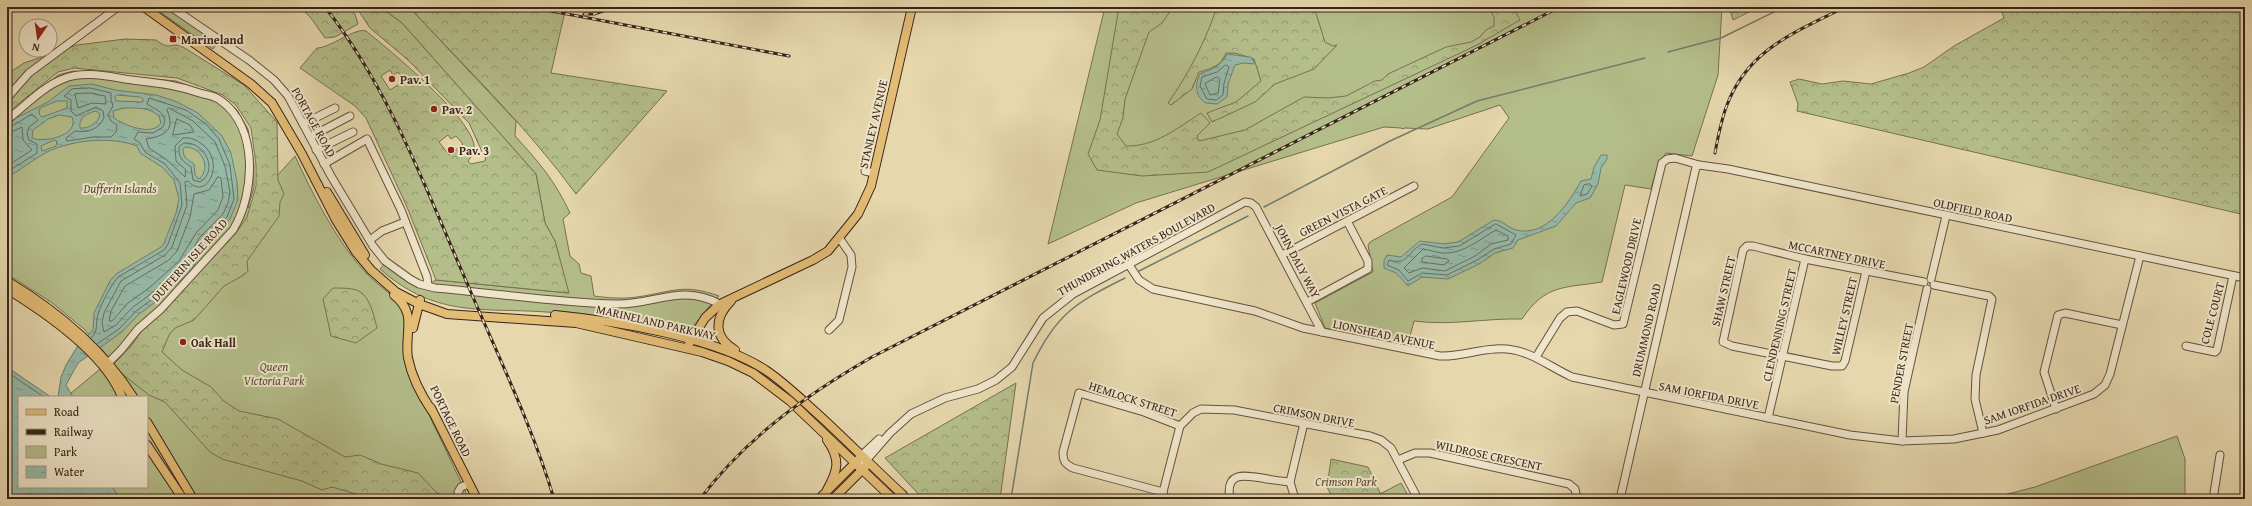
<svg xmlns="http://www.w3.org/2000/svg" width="2252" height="506" viewBox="0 0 2252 506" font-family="'Gentium Book Plus',serif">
	<defs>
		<pattern id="forest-crowns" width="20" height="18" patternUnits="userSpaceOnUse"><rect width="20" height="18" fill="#b4be8a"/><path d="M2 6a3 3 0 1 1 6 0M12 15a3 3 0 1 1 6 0" fill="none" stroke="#939a70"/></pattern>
		<pattern id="water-ripples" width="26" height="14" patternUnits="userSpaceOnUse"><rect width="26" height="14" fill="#96baa9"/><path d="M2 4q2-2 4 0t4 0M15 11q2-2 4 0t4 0" fill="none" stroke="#7b9789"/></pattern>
	</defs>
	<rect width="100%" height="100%" fill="#e6d7ad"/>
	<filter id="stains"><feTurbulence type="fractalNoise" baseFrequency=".005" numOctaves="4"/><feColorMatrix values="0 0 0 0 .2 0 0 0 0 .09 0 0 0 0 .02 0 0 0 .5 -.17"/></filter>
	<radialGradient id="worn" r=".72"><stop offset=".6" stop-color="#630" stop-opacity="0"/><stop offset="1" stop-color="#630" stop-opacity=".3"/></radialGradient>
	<g fill="#b4be8a" stroke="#767152">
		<path d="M153 7H165L218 42 213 49Z"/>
		<path d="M380 7H409L516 121 515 136C539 162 555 181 570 213L563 219 570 256 579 264 581 273 591 276 594 296C609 298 623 299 637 297 672 292 683 283 719 296 706 307 697 328 681 333 640 327 599 317 558 313 488 306 439 321 380 269L386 262 423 287 436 280 568 293 555 241 545 223 536 174 402 23Z"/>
		<path d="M1105 7H1722L1718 75 1692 156 1666 153 1657 168 1651 189 1625 185 1602 282C1565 288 1545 284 1522 319 1486 318 1450 326 1414 321L1407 347 1325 328 1315 303 1373 272 1368 245 1370 242 1452 197 1509 118 1500 105 1428 129 1405 128 1402 129 1401 128 1384 127 1136 203 1048 244Z"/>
		<path d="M73 71 176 81 224 98 237 110 248 129 254 165V187L248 208 295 156C312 193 336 240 364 271 376 284 390 293 403 305L413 381 469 499H120L112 487H147V397H73L70 394 111 360 84 329 51 302 7 274V117L58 75Z"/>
		<path d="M2177 436 2185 459V496L2178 499H1988L2035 487Z"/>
		<path d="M1401 483 1410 499H1333L1380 494Z"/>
	</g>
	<g fill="url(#forest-crowns)" stroke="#767152" fill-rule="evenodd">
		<path d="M300 7H350L355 14 358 24 335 37 325 38 311 18Z"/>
		<path d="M356 7H380L402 23 536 174 545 223 555 241 569 293 436 280 407 207 366 118 355 106 300 68 317 48C330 48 356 27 366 31 392 52 467 114 474 144 475 151 472 156 468 161L471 164 485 161 486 156 483 154 469 123 408 60 370 28ZM390 70 393 75 398 72 404 81 390 90 381 76ZM448 135 451 139 456 136 463 144 449 155 439 142Z"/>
		<path d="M409 7H566L551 73 667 91 576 194C527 127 466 68 409 7Z"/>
		<path d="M1119 7H1173L1162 23 1149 32 1125 99 1123 118 1117 134 1126 146C1154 147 1178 128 1201 113L1210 123 1197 136 1199 141 1245 130 1304 97 1328 98 1346 96 1375 81 1382 80 1388 74 1446 47 1471 42 1480 37 1486 30 1494 26V17L1488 7H1513L1520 20 1477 45 1208 172 1142 176 1097 170 1088 154 1100 120Z"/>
		<path d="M1217 7H1314L1325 42 1333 46 1337 45 1314 69 1275 84 1255 102 1212 122 1207 113 1236 102 1261 81 1254 59 1235 53H1226C1221 66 1213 68 1199 72L1192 89 1171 105 1168 103C1188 75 1206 40 1217 7Z"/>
		<path d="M1729 7H1759L1733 20Z"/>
		<path d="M2000 7H2245V215L1797 111 1798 104 1790 82 1799 79 1822 84 1843 81 1871 84 1909 73 1924 67 1954 46 2004 18Z"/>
		<path d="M125 39 156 40C172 52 170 41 183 47L244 85 277 122 278 180 284 194 280 202 279 216 247 261 248 271 244 275 224 286 194 320 175 328 169 335 162 352 182 370 211 387 224 401 239 411 278 419 345 457 360 455 381 464 418 473 436 492 446 499H358L356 494 332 487 322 490 302 481 222 459 210 452 165 402 149 395 117 370 114 364 131 346 141 332 162 312 236 233 247 217 256 186V165L251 128 236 105 223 95 177 78 74 68 58 72 7 113V74L24 63 77 45Z"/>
		<path d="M333 288C341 288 353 288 359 291 371 298 374 317 377 328L356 343 331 336 323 299Z"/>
		<path d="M1016 383 1000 499H923L885 458Z"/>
		<path d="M1331 459 1368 467 1382 497 1381 499H1333L1327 487Z"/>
	</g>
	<g fill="url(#water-ripples)" stroke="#707e6f" fill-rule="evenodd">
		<path d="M1227 54 1250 57 1253 59 1254 64 1244 63 1235 65 1228 84 1227 97 1217 104 1206 103C1195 97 1194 83 1201 73 1214 69 1221 66 1227 54Z"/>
		<path d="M92 84 115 90 156 95 177 102 198 113 222 136 231 153 237 182 238 200 230 219 207 243 190 272 158 300 138 315 122 332 78 363 66 385 73 397H58L61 377 66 365 77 347 93 330 94 313 110 281 116 274 161 247 164 243 176 213 179 199 174 180 162 167 140 153 137 146C111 136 74 140 49 151 34 158 22 170 7 177V127L16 118 48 102 69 86ZM117 95 140 97 143 99V102L116 101 115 97ZM57 101H67V108L42 117 39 114 40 108ZM124 108C137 108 149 107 159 116L161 123C152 137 124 125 114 118L113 111ZM96 111 100 114C99 123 88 129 80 128 78 118 87 113 96 111ZM59 115 72 117C80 136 43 143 32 138L33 130 48 119ZM54 140 57 141 56 146 42 151 41 146ZM185 147C202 147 212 168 199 179L195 175 194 164C187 159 183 158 183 149Z"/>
		<path d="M1601 155H1607V159L1601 168 1598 184 1590 198 1576 203 1556 226 1518 240 1513 248 1495 253 1479 264 1448 279 1422 277 1408 286 1396 273 1384 268V260L1387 255 1401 257 1420 241 1444 244 1458 242 1494 220C1503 220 1508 228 1516 230 1546 238 1569 203 1581 181L1591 179 1594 167Z"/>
		<path d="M7 367 51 397H19V487H112L120 499H7Z"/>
	</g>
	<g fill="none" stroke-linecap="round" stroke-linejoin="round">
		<g stroke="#676f61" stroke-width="1">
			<path d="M1226 65 1229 67 1224 83 1223 95 1216 100 1207 99 1200 86 1202 77 1217 72Z"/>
			<path d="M1217 77 1220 79 1218 93 1210 95 1205 84Z"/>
			<path d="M90 88 111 93V100L113 106 108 115 111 121 117 125 116 132 111 137H93L67 141 66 138 75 131C87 133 98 130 104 118L103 111 96 107 76 116 71 111V100L64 96 72 89Z"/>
			<path d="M91 93 105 96 106 104 92 103 78 108 75 94Z"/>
			<path d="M169 108 193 121 215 142 225 166 230 192 228 203 223 214 200 237 183 266 152 293 132 308 116 325 104 332 102 323 104 313 121 281 165 255 172 247 187 205 185 182 188 181C206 202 226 163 203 145 197 140 191 137 183 138L175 146 176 161 186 170 185 177 167 160 149 148 146 139C164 136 176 131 167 110Z"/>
			<path d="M177 119 190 125 194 132 173 135Z"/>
			<path d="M7 129 32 114 38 120 29 127 27 133 29 140 37 144V153L7 172"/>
			<path d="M7 134 22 127 23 140 32 150 7 166"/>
			<path d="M184 143C205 141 219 171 200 182L193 180 191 167C183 161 178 158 179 147Z"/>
			<path d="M218 177 221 178 223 197 218 210 196 233 179 261 149 288 128 303 112 321H109L111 311 125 286 169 260 177 251 190 217 194 194 209 190Z"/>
			<path d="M1590 184 1592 186 1587 194 1580 196 1584 185Z"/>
			<path d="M1496 224 1516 235 1511 244 1494 249 1477 260 1447 275 1422 273 1408 281 1399 270 1387 265 1389 260C1409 266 1408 251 1422 244L1443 248 1459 246Z"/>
			<path d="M1496 230 1508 236V240L1491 244 1475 256 1445 271 1422 268 1409 273 1404 268 1423 249C1430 250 1435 252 1442 253 1464 254 1478 240 1496 230Z"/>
			<path d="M1426 256 1447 259 1449 261 1444 265 1422 262V259Z"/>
			<path d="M91 338C99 331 95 324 98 314 102 302 110 287 118 277L164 250 168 244 182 205 180 183 165 164 145 152 140 143 134 139 138 132 153 133 163 127C169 113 156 110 147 104L149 98 186 110 206 124 219 139 230 165 234 199 227 217 204 240 187 269 155 297 135 312 119 329 97 344"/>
			<path d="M7 372 44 397"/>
		</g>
		<g stroke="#707e6f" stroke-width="1.5">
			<path d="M1668 52 1721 38 1784 7"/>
			<path d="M1264 207 1390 141 1477 101 1645 58"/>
			<path d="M1139 271 1248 216"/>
			<path d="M1011 499 1033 363C1057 313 1077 302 1125 278"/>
		</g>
		<defs>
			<g id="minor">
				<path d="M171 7 249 60 274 80 288 96 331 176 373 246 385 261 410 279 419 284 435 288C495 293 556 303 616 304 656 305 680 283 720 304"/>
				<path d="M7 98 29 73 118 7"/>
				<path d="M7 120C24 107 42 87 63 79 84 70 110 77 132 80 158 83 178 85 203 94 209 95 216 97 220 100 259 127 255 194 233 230L161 309 138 329 121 350 105 366"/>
				<path d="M303 124 335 108"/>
				<path d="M310 137 350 116"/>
				<path d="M316 150 353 132"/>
				<path d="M324 164 367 139 401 210 427 277 428 286"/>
				<path d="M865 171 874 173"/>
				<path d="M370 240 382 231 405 222"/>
				<path d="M1282 255 1414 186"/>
				<path d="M1129 265 1139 280 1153 289 1255 311 1303 328 1440 356C1459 357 1476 350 1495 349 1525 346 1546 365 1572 377L1850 435 1902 441 1954 439 1998 430 2094 394 2105 385 2110 374 2140 256"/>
				<path d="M1866 271 1845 361 1842 366H1832L1732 346 1723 342 1743 250 1747 246H1753L1805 259 1924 282"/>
				<path d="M1931 279 1946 216"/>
				<path d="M1934 285 1989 296 1992 299 1976 375 1975 399 1983 433"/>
				<path d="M1307 302 1368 269V261L1347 221"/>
				<path d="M829 330 839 320 852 267 851 255 840 239"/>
				<path d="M2186 346 2215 352 2217 350 2233 276"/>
				<path d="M1536 357 1560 318 1567 312 1577 311 1614 325 1623 324 1662 163 1667 159 1675 158 1699 165"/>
				<path d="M2056 409 2044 372 2058 315 2065 313 2122 325"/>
				<path d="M1768 418 1805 259"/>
				<path d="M1902 441 1904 392 1927 289"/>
				<path d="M862 455 879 439"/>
				<path d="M1398 460 1415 453H1430L1569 484 1575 489 1577 499"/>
				<path d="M863 464 890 433 911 414 945 398 978 389 996 380 1012 367 1043 318 1073 294 1245 202 1251 203 1256 207 1322 332"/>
				<path d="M1163 492 1073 468C1065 464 1063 461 1063 452L1079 393 1144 412 1180 426"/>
				<path d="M459 499 458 492 461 487 469 484"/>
				<path d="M1164 499 1163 492 1180 426 1193 413 1201 409 1234 410 1370 436 1381 440 1391 448 1418 499"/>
				<path d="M1230 499C1225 472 1243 475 1262 478 1271 480 1281 481 1290 482"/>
				<path d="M1295 499 1290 482 1304 423"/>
				<path d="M1620 499 1696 167 1699 165 1728 169 2245 278"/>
				<path d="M2216 499 2214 493 2220 455"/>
			</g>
			<g id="major">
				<path d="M144 7 251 84 272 103 302 154 336 220 356 252 371 270 396 292 419 304 447 314 576 323 702 352 728 361 753 373 790 401 893 499"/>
				<path d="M327 192 365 255"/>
				<path d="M7 281C57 311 102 348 133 397"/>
				<path d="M7 289C46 313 105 353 122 397"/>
				<path d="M394 295C418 314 404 333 408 358 412 378 421 395 432 411"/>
				<path d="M731 301C714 318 713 337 735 350"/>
				<path d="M555 315C615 321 717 337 767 371 786 384 802 400 820 416 848 442 875 469 903 495L904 499"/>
				<path d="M413 328 420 300"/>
				<path d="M689 344 705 318 720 304 813 260 828 251 858 214 871 186 912 7"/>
				<path d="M431 408 477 499"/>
				<path d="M147 422 193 499"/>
				<path d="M147 445 183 499"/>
				<path d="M827 490C838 470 841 460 827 440"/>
				<path d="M819 499 859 459"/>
				<path d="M833 499 866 466"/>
			</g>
		</defs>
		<use href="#minor" stroke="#64513e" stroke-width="9"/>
		<use href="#major" stroke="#382419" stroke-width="10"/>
		<use href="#minor" stroke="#efe5ca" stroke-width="7"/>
		<use href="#major" stroke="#e3bc76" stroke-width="8"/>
		<defs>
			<g id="rail">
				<path d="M325 7C390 90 425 187 467 283 497 354 532 425 554 499"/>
				<path d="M530 7 789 56"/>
				<path d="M861 7H863"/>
				<path d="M584 14H594L615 7"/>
				<path d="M1715 153C1718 137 1721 120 1727 105 1748 49 1796 32 1845 7"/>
				<path d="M700 499C746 438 806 395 872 357L1560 7"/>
			</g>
		</defs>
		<use href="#rail" stroke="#382419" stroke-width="3"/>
		<use href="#rail" stroke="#efe5ca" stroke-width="1.5" stroke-dasharray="4.5" stroke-linecap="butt"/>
	</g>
	<g fill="#8f2418" stroke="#efe5ca" stroke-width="1.5">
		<rect x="169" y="35" width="8" height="8" rx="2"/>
		<circle cx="392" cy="79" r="4"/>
		<circle cx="434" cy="109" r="4"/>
		<circle cx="451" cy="150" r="4"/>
		<circle cx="183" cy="342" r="4"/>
	</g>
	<g text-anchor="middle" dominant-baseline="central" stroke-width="4" stroke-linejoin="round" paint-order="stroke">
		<g font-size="12" font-weight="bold" fill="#382419" stroke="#efe5ca" text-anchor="start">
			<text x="181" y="39">Marineland</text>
			<text x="400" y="79">Pav. 1</text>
			<text x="442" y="109">Pav. 2</text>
			<text x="459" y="150">Pav. 3</text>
			<text x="191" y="342">Oak Hall</text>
		</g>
		<g font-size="12" fill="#382419" stroke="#efe5ca">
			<text transform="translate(314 122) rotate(61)">PORTAGE ROAD</text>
			<text transform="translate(873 124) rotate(-77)">STANLEY AVENUE</text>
			<text transform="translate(1973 210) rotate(12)">OLDFIELD ROAD</text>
			<text transform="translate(1343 211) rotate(-27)">GREEN VISTA GATE</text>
			<text transform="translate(1136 249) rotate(-29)">THUNDERING WATERS BOULEVARD</text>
			<text transform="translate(1837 254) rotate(12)">MCCARTNEY DRIVE</text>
			<text transform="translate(189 260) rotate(-48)">DUFFERIN ISLE ROAD</text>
			<text transform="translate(1298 261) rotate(62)">JOHN DALY WAY</text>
			<text transform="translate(1626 266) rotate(-77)">EAGLEWOOD DRIVE</text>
			<text transform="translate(1723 291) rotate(-77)">SHAW STREET</text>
			<text transform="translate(2212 313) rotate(-75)">COLE COURT</text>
			<text transform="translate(1844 316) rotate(-77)">WILLEY STREET</text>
			<text transform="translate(656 322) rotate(13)">MARINELAND PARKWAY</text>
			<text transform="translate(1779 325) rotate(-77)">CLENDENNING STREET</text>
			<text transform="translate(1646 330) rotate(-77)">DRUMMOND ROAD</text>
			<text transform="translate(1384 334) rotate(12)">LIONSHEAD AVENUE</text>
			<text transform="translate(1901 363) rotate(-79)">PENDER STREET</text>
			<text transform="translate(1709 395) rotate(11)">SAM IORFIDA DRIVE</text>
			<text transform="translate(1133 399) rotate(18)">HEMLOCK STREET</text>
			<text transform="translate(2032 404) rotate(-19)">SAM IORFIDA DRIVE</text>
			<text transform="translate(1314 415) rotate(11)">CRIMSON DRIVE</text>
			<text transform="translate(451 421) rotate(64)">PORTAGE ROAD</text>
			<text transform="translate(1489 455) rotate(12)">WILDROSE CRESCENT</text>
		</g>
		<g font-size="12" font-style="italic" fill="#574a35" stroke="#efe5ca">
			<text x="120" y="188">Dufferin Islands</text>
			<text x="274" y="366">Queen<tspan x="274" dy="14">Victoria Park</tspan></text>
			<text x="1346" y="481">Crimson Park</text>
		</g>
	</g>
	<rect width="2252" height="506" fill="none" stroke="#e6d7ad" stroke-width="24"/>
	<rect x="8" y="8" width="2236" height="490" fill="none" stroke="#382419" stroke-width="2"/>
	<rect x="12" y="12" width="2228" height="482" fill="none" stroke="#382419"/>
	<rect x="18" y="396" width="130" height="92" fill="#efe5ca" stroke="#a69883"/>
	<rect x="26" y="409" width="20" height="6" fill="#e3bc76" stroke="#a69883"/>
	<text x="54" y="416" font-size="12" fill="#382419">Road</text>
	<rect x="26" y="429" width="20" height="6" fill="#382419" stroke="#a69883"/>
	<text x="54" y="436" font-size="12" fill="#382419">Railway</text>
	<rect x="26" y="446" width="20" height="12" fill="#b4be8a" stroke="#a69883"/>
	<text x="54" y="456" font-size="12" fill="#382419">Park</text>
	<rect x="26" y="466" width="20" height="12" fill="url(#water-ripples)" stroke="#a69883"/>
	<text x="54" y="476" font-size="12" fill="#382419">Water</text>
	<g transform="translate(38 38) rotate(193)"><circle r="19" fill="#efe5ca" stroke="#a69883"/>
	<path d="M0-3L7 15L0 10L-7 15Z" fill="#8f2418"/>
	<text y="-6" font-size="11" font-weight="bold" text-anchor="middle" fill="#382419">N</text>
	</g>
	<rect width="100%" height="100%" filter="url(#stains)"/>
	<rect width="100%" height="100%" fill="url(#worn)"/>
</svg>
